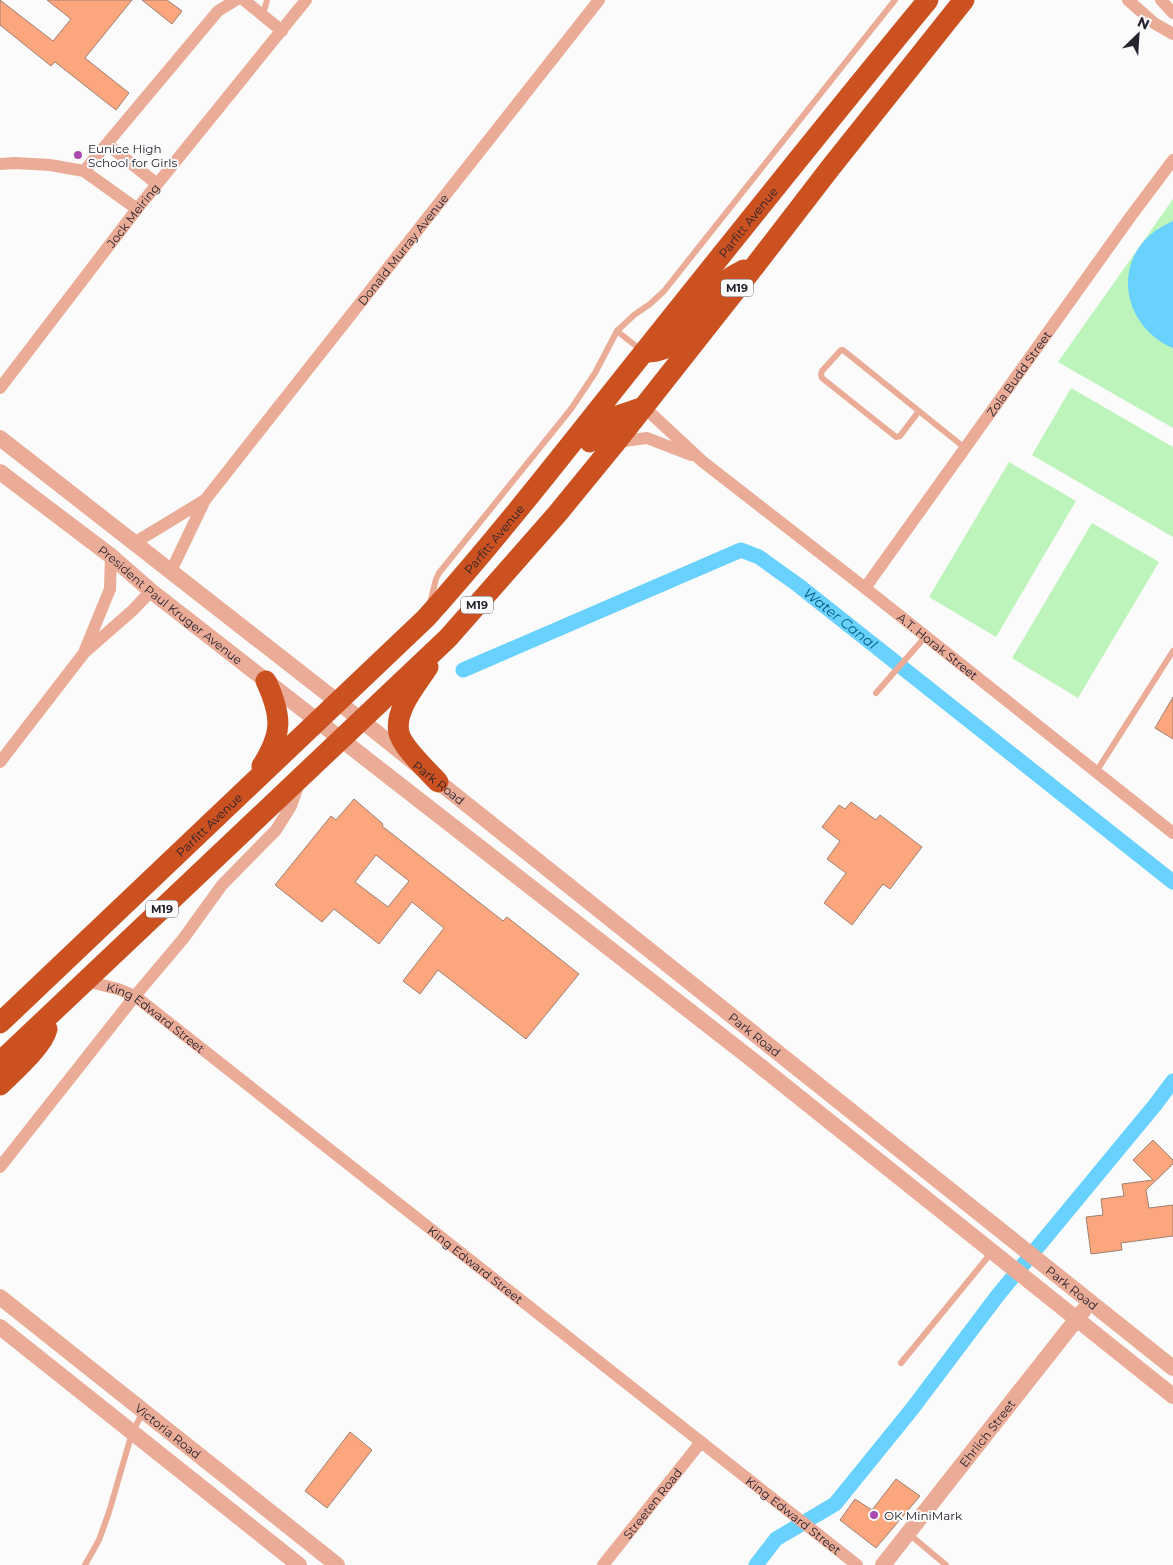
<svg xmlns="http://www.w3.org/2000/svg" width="1173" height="1565" viewBox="0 0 1173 1565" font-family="Montserrat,sans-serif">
	<rect width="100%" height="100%" fill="#fbfbfb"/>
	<g fill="#bcf4bb">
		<path d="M1173 199V428L1058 362Z"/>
		<path d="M1071 388 1173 447V537L1032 455Z"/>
		<path d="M1009 462 1076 501 996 637 929 597Z"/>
		<path d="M1092 523 1159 562 1078 698 1012 658Z"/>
	</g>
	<path fill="#68d1fe" d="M1173 221V348C1127 329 1111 270 1150 235 1157 229 1165 225 1173 221Z"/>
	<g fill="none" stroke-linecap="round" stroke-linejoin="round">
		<g stroke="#68d1fe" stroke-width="15">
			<path id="s1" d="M463 670 741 550 759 557 798 585 1173 882"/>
			<path d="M756 1565 776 1539 835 1504 912 1409 998 1295 1155 1105 1173 1081"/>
		</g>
	</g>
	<g fill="#fca67e" stroke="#9f8071" fill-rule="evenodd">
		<path d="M0 0 53 41 71 19 47 0H132L85 58 129 93 116 110 55 62 51 66 0 25Z"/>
		<path d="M142 0H167L182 11 172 24Z"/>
		<path d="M1173 697V739L1155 728Z"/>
		<path d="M354 799 383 824 382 826 503 921 507 917 579 974 526 1039 438 970 420 994 403 981 444 928 412 902 379 944 334 909 322 922 275 885 331 816 336 820ZM376 855 409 881 388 907 355 882Z"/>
		<path d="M851 802 876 820 880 815 922 847 890 889 883 884 852 925 824 903 846 873 827 859 840 841 822 827 839 805 845 809Z"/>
		<path d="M1153 1140 1173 1160V1164L1146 1190 1149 1208 1173 1205V1236L1121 1243 1122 1250 1091 1254 1086 1217 1103 1215 1101 1199 1124 1196 1122 1184 1153 1180 1133 1160Z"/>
		<path d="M350 1432 372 1450 327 1508 305 1491Z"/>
		<path d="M896 1479 920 1496 876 1548 840 1520 855 1499 872 1510Z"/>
	</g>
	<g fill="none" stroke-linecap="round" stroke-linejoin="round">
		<g stroke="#eaac97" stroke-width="6">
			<path d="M263 15 267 0"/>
			<path d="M617 331 641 350"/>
			<path d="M919 411 900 436 896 437 822 378 821 374 822 371 841 350H843L965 448"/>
			<path d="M430 603 436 579 439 573 571 409 595 373 617 331 634 315 650 304 664 291 895 0"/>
			<path d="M876 693 926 636"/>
			<path d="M1096 772 1173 651"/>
			<path d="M901 1363 992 1252"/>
			<path d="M909 1534 946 1565"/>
			<path d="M85 1565 99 1540 109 1512 132 1433 143 1412"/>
		</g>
		<g stroke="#eaac97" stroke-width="12">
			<path d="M244 0 282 31"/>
			<path d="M1128 0 1154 23 1173 34"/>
			<path d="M1161 0 1173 13"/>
			<path d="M107 144 157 184"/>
			<path d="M0 164 15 163 50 165 84 171 137 209"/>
			<path d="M84 171 218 11 236 0"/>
			<path id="s2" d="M0 388 137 209 306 0"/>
			<path id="s3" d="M644 407 702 461 865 588 1173 833"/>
			<path d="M616 442 647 438 691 455"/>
			<path d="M134 543 205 500"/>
			<path id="s4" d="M171 571 205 500 599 0"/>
			<path id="s5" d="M865 588 1131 216 1173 160"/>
			<path d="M85 650 110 589 111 556"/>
			<path d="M0 762 84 653 133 610 151 591"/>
			<path id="s6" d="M86 981 118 989 135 996 857 1565"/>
			<path d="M0 1167 135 996 183 939 222 885 276 830 291 806 299 783"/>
			<path id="s7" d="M603 1565 701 1442"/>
		</g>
		<g stroke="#eaac97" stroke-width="16">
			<path id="s8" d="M0 438 361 720 1173 1368"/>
			<path id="s9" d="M0 472 111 556 151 591 750 1058 1173 1396"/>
			<path id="s10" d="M0 1297 337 1565"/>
			<path d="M0 1327 299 1565"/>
			<path id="s11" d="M883 1565 1083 1311"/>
		</g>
		<g stroke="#cb5220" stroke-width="21">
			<path d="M644 352C685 354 695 309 721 285 727 279 736 274 744 270"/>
			<path d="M590 442 612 418 644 407"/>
			<path d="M428 667C416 686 394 710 399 733 402 747 428 771 438 782"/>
			<path d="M262 766C283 733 282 716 266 681"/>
			<path id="s12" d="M0 1023 426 618C503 532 573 441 644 352 738 234 832 116 928 0"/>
			<path d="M0 1062 448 638 558 513 616 442 754 267 831 167 964 0"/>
			<path d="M0 1085C13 1072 43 1046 47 1029"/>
		</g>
	</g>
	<g fill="#ac49af" stroke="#fbfbfb" stroke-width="2">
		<circle cx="78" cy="155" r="5"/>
		<circle cx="874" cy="1515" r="5"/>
	</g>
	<g text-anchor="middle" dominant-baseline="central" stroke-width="4" stroke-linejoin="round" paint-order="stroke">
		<g fill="#fbfbfb" stroke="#66646c" stroke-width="1">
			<rect x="721" y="279.5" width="32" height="17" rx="4"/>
			<rect x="461" y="596.5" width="32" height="17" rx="4"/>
			<rect x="146" y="900.5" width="32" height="17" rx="4"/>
		</g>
		<g font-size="11" font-weight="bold" fill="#26232f">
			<text x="737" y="288">M19</text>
			<text x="477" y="605">M19</text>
			<text x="162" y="909">M19</text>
		</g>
		<g font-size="12" fill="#26232f" stroke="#fbfbfb" text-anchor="start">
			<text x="88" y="148">Eunice High<tspan x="88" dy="14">School for Girls</tspan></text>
			<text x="884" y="1515">OK MiniMark</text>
		</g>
		<g font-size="12" fill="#26232f" stroke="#fbfbfb">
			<text stroke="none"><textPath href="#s2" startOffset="218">Jock Meiring</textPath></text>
			<text stroke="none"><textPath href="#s12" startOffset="1098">Parfitt Avenue</textPath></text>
			<text stroke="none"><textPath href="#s4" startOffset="398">Donald Murray Avenue</textPath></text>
			<text stroke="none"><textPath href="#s5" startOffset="264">Zola Budd Street</textPath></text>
			<text stroke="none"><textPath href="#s12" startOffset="692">Parfitt Avenue</textPath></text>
			<text stroke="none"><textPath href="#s9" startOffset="216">President Paul Kruger Avenue</textPath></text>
			<text stroke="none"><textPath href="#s3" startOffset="379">A.T. Horak Street</textPath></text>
			<text stroke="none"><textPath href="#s8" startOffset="558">Park Road</textPath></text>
			<text stroke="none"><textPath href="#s12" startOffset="288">Parfitt Avenue</textPath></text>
			<text stroke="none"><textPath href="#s6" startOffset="80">King Edward Street</textPath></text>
			<text stroke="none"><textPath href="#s8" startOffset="962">Park Road</textPath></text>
			<text stroke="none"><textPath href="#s6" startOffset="485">King Edward Street</textPath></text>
			<text stroke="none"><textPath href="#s8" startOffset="1368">Park Road</textPath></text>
			<text stroke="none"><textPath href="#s10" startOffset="215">Victoria Road</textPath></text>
			<text stroke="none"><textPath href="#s11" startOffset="168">Ehrlich Street</textPath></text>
			<text stroke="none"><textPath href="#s7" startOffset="79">Streeten Road</textPath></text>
			<text stroke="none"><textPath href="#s6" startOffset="890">King Edward Street</textPath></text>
		</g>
		<g font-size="14" font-style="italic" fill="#035e7c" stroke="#fbfbfb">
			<text stroke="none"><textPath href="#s1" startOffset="424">Water Canal</textPath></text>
		</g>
	</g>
	<g transform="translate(1138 35) rotate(25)" stroke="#fbfbfb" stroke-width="4" paint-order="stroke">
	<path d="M0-4L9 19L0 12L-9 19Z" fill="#26232f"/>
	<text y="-8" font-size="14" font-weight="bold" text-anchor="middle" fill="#26232f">N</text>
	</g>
</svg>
